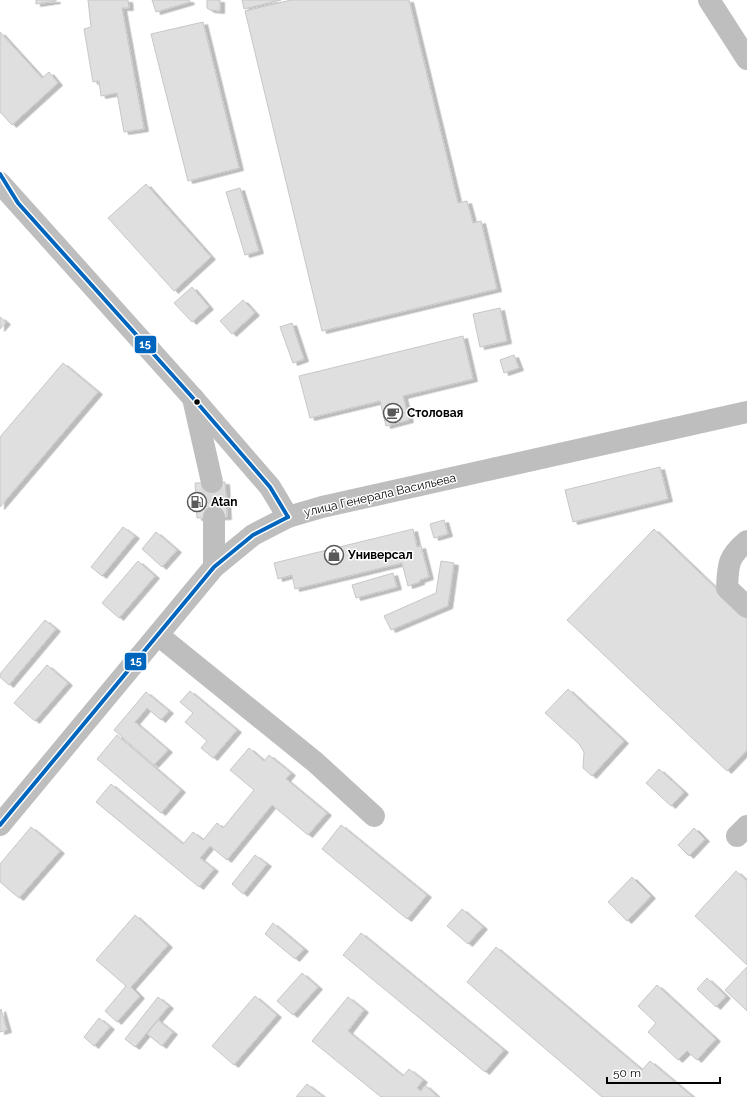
<svg xmlns="http://www.w3.org/2000/svg" width="747" height="1097" viewBox="0 0 747 1097" font-family="Raleway,sans-serif">
	<defs>
		<filter id="shadow"><feDropShadow dx="4.5" dy="2.5" stdDeviation="0" flood-color="#0004"/></filter>
	</defs>
	<rect width="100%" height="100%" fill="#fff"/>
	<g fill="#dfdfdf" stroke="#c7c7c7" filter="url(#shadow)">
		<path d="M36 0H56V1L36 4Z"/>
		<path d="M88 0H128L129 8H122L144 129 124 132 117 93 101 96 99 81 93 82 84 29 91 27Z"/>
		<path d="M152 0H189L190 2 156 12Z"/>
		<path d="M207 0H220V11L210 10 207 8Z"/>
		<path d="M242 0H281L244 9Z"/>
		<path d="M291 0H409L458 203 467 201 473 223 481 221 497 289 322 331 245 11Z"/>
		<path d="M203 22 239 168 188 181 151 34Z"/>
		<path d="M0 32 42 78 49 72 58 83 12 125 0 112Z"/>
		<path d="M146 184 211 257 174 291 108 218Z"/>
		<path d="M240 188 259 251 245 255 226 192Z"/>
		<path d="M192 287 209 307 192 322 174 303Z"/>
		<path d="M243 300 255 313 232 334 220 321Z"/>
		<path d="M500 308 507 341 480 347 473 314Z"/>
		<path d="M0 317 6 322 0 329Z"/>
		<path d="M292 323 304 359 293 363 280 327Z"/>
		<path d="M463 336 473 379 403 396 409 420 386 426 380 401 310 418 299 376Z"/>
		<path d="M514 355 519 368 504 373 500 360Z"/>
		<path d="M63 363 98 392 0 507V437Z"/>
		<path d="M660 467 668 499 573 522 565 490Z"/>
		<path d="M225 482 227 517 197 518 195 483Z"/>
		<path d="M444 520 448 534 434 538 430 524Z"/>
		<path d="M123 527 135 536 102 576 91 567Z"/>
		<path d="M413 529 417 547 421 546 429 577 420 580V582L408 586 402 563 295 589 292 575 278 579 274 563Z"/>
		<path d="M654 529 747 618V750L727 771 567 620Z"/>
		<path d="M156 532 177 550 162 567 142 549Z"/>
		<path d="M138 561 155 576 119 618 102 603Z"/>
		<path d="M441 561 454 563 448 606 391 630 384 616 436 593Z"/>
		<path d="M393 573 397 587 356 598 352 585Z"/>
		<path d="M45 620 56 629 9 685 0 677V674Z"/>
		<path d="M47 665 68 683 35 721 14 703Z"/>
		<path d="M568 689 624 741 592 776 583 768 584 752 579 744 545 713Z"/>
		<path d="M190 691 237 730 213 758 201 748 207 741 185 722 193 713 180 702Z"/>
		<path d="M146 692 169 711 161 720 147 708 135 722 168 750 154 765 114 730Z"/>
		<path d="M117 735 181 790 161 813 97 759Z"/>
		<path d="M249 748 264 761 269 755 291 773 286 779 327 813 308 835 272 805 227 860 210 846 200 858 214 869 199 887 96 802 111 784 183 844 193 832 203 840 217 823 223 828 254 790 230 770Z"/>
		<path d="M659 769 684 792 671 806 646 783Z"/>
		<path d="M341 825 427 895 407 919 322 849Z"/>
		<path d="M31 827 60 851 19 898 0 882V864Z"/>
		<path d="M694 828 705 839 689 856 678 845Z"/>
		<path d="M255 855 267 864 243 894 232 884Z"/>
		<path d="M736 871 747 881V965L695 916Z"/>
		<path d="M632 877 651 896 627 921 608 902Z"/>
		<path d="M462 909 483 927 468 944 447 926Z"/>
		<path d="M135 915 168 945 131 987 140 996 117 1022 105 1011 126 986 96 960Z"/>
		<path d="M273 923 304 949 295 959 265 934Z"/>
		<path d="M361 933 504 1050 485 1072 343 955Z"/>
		<path d="M496 947 642 1070 650 1061 693 1097H602L467 982Z"/>
		<path d="M747 967V1011L725 990Z"/>
		<path d="M302 973 318 987 293 1015 277 1001Z"/>
		<path d="M707 978 726 996 716 1007 697 989Z"/>
		<path d="M657 985 716 1039 697 1060 687 1051 678 1060 648 1032 656 1023 638 1006Z"/>
		<path d="M255 996 277 1015 234 1065 212 1046Z"/>
		<path d="M158 997 169 1006 135 1047 125 1039Z"/>
		<path d="M348 997 364 1010 348 1031 403 1076 409 1069 423 1080 417 1088 421 1091 425 1085 438 1097H381L312 1041Z"/>
		<path d="M1 1009 7 1030 0 1032V1010Z"/>
		<path d="M99 1018 110 1027 94 1046 84 1037Z"/>
		<path d="M158 1020 173 1032 162 1046 147 1034Z"/>
		<path d="M307 1084 324 1097H296Z"/>
	</g>
	<g fill="none" stroke-linecap="round" stroke-linejoin="round">
		<path stroke="#d9d9d9" stroke-width="22" stroke-dasharray="22 11" stroke-linecap="butt" d="M212 482 214 517"/>
		<g stroke="#bebebe" stroke-width="22">
			<path d="M709 0 747 59"/>
			<path d="M193 398 212 482"/>
			<path d="M747 541C728 557 728 564 727 588L747 607"/>
			<path d="M214 567V517"/>
			<path d="M158 635 315 762 374 816"/>
			<path d="M737 836 747 826"/>
		</g>
		<g stroke="#bebebe" stroke-width="22">
			<path d="M0 183 193 398 270 487 288 517"/>
			<path d="M0 825 214 567 253 535 288 517 322 507 747 412"/>
		</g>
		<defs>
			<g id="bus-1">
				<path d="M0 174 18 203 193 398 270 487 288 517"/>
				<path d="M0 825 214 567 253 535 288 517"/>
			</g>
		</defs>
		<use href="#bus-1" stroke="#fff" stroke-width="7"/>
		<use href="#bus-1" stroke="#0065bd" stroke-width="4"/>
	</g>
	<defs>
		<symbol id="cafe-ring" viewBox="-11 -11 22 22"><circle r="9.5" fill="#fff" stroke="#595959" stroke-width="1.5"/><path d="M-5.5-4.5H6V0H3Q3 3.5 0 3.5H-2.5Q-5.5 3.5-5.5 0ZM3-3.2v2h1.7v-2ZM-6 4.5H4V6H-6Z" fill="#595959"/></symbol>
		<symbol id="fuel-ring" viewBox="-11 -11 22 22"><circle r="9.5" fill="#fff" stroke="#595959" stroke-width="1.5"/><path d="M-5.5-6h7V0h2V4h1.3V-2.5L3-4.5l.8-.8L6-3V5H2.5V1h-1V6h-7ZM-4.2-4.7v3.2H.2V-4.7Z" fill="#595959"/></symbol>
		<symbol id="shop-ring" viewBox="-11 -11 22 22"><circle r="9.5" fill="#fff" stroke="#595959" stroke-width="1.5"/><path d="M-5-2.5h2.3a2.7 3.5 0 0 1 5.4 0H5L5.5 6h-11ZM-1.5-2.5h3a1.5 2.3 0 0 0-3 0Z" fill="#595959"/></symbol>
	</defs>
	<g fill-rule="evenodd">
		<use href="#cafe-ring" x="382" y="402" width="22" height="22"/>
		<use href="#fuel-ring" x="186" y="491" width="22" height="22"/>
		<use href="#shop-ring" x="323" y="544" width="22" height="22"/>
	</g>
	<circle fill="#000" stroke="#fff" stroke-width="1.5" cx="197" cy="402" r="3.5"/>
	<g text-anchor="middle" dominant-baseline="central" stroke-width="3" stroke-linejoin="round" paint-order="stroke">
		<g font-size="12" font-weight="bold" fill="#000" stroke="#fff" text-anchor="start">
			<text x="407" y="413">Столовая</text>
			<text x="211" y="502">Atan</text>
			<text x="348" y="555">Универсал</text>
		</g>
		<g font-size="12" fill="#000" stroke="#fff">
			<text transform="translate(380 495) rotate(-13)">улица Генерала Васильева</text>
		</g>
	</g>
	<g stroke="#fff" stroke-width="1.5">
		<rect x="134" y="335" width="23" height="19" rx="4" fill="#0065bd"/>
		<rect x="124" y="652" width="23" height="19" rx="4" fill="#0065bd"/>
	</g>
	<g font-size="11" text-anchor="middle" font-weight="bold" fill="#fff">
		<text x="145" y="348">15</text>
		<text x="136" y="665">15</text>
	</g>
	<path d="M607 1077v6h113v-6" fill="none" stroke="#000000" stroke-width="2"/>
	<text x="613" y="1077" font-size="12" fill="#000000" stroke="#ffffff" stroke-width="3" paint-order="stroke">50 m</text>
</svg>
